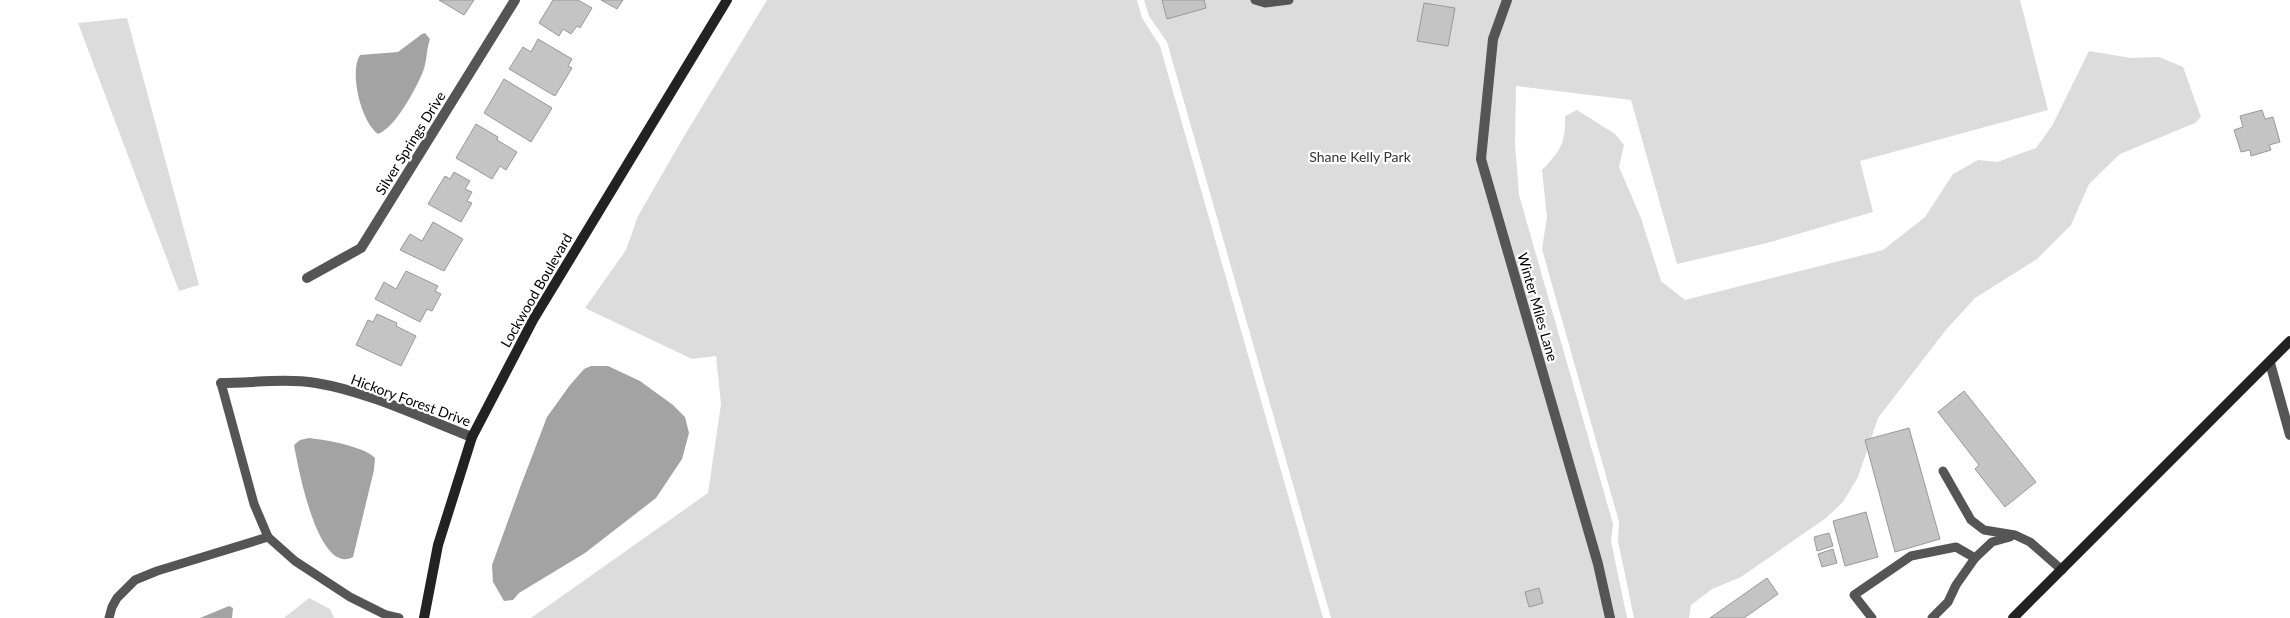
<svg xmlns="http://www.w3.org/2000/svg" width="2290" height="618" viewBox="0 0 2290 618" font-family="Lato,sans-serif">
	<rect width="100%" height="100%" fill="#fff"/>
	<g fill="#dcdcdc">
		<path d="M767 0H1137L1142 18 1160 46 1323 618H531L708 493 721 404 716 356 692 359 585 308 626 250 638 216 683 138Z"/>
		<path d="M1144 0H2020L2048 110 1860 161 1873 212 1767 243 1677 264 1631 100 1516 86 1515 144 1519 195 1613 524 1611 541 1627 618H1331L1167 42 1149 16Z"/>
		<path d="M127 18 199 285 179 291 78 23Z"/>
		<path d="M2089 51 2131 58 2159 57 2183 67 2201 117 2195 123 2120 154 2089 184 2071 225 2037 259 1975 298 1945 331 1878 418 1858 477 1843 502 1826 518 1741 577 1712 589 1691 605 1689 618H1634L1618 541 1619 522 1542 249 1547 217 1542 170C1560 151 1566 143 1565 116L1577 110 1615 134 1624 145 1619 167 1641 218 1661 281 1685 300 1883 250 1925 217 1953 174 1978 160 1997 162 2036 148 2052 126Z"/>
		<path d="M309 598 330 609 334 618H284Z"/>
	</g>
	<g fill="#a3a3a3">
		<path d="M425 33 430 39C426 50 427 64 422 74 415 90 395 128 378 134 361 122 349 72 360 55L398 52 422 34Z"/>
		<path d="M591 366H608L640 381 673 405 685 417 689 433 682 459 656 498 585 553 519 593 513 600 504 601 493 582 492 565 521 485 547 417 570 385 584 369Z"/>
		<path d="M309 438C326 440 363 446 375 458L374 470 353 557C318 576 298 467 294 445L300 440Z"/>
		<path d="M229 606 233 608 232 618H200Z"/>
	</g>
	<g fill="#c4c4c4" stroke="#999">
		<path d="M439 0H474L464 15Z"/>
		<path d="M553 0H578L592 8 580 28 577 26 571 34 563 29 559 36 539 23Z"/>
		<path d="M601 0H623L617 9Z"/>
		<path d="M1162 0H1204L1206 8 1167 19Z"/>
		<path d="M1424 3 1455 8 1448 46 1417 41Z"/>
		<path d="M538 39 572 59 568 66 572 68 555 96 509 69 523 47 531 52Z"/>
		<path d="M504 79 552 108 531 142 484 113Z"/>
		<path d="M2262 110 2265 119 2273 117 2280 142 2269 145 2271 150 2251 156 2250 150 2241 152 2234 130 2243 127 2240 116Z"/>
		<path d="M476 124 498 137 497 140 517 152 506 170 500 166 492 179 456 158Z"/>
		<path d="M454 172 470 181 465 189 472 192 467 201 472 203 461 222 428 204 445 176 450 179Z"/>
		<path d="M433 222 463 239 444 271 400 250 410 234 422 241Z"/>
		<path d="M406 271 438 286 435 291 441 294 432 311 427 309 420 322 375 299 384 282 396 289Z"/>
		<path d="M377 314 397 323 396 326 416 336 401 366 356 345 368 320 373 322Z"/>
		<path d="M1964 391 2036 482 2005 507 1975 469 1979 465 1938 412Z"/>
		<path d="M1909 428 1940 539 1895 552 1865 440Z"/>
		<path d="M1866 512 1878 557 1845 566 1833 521Z"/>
		<path d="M1829 533 1833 546 1817 551 1814 537Z"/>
		<path d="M1833 549 1837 563 1822 567 1818 554Z"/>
		<path d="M1767 578 1778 594 1744 618H1710Z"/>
		<path d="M1539 588 1543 603 1529 607 1525 592Z"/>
	</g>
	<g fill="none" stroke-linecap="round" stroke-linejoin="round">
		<g stroke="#555" stroke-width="9">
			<path d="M1255 0 1265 3 1289 0"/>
			<path d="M221 383 254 504 268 537 295 561 350 597 386 615 399 618"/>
			<path d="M1943 471 1971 520 1984 530 2015 535 2030 542 2062 570"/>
			<path d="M109 618 112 607 117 598 135 580 157 571 268 537"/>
			<path d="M1872 618 1854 595 1911 556 1956 547 1975 558"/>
			<path d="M1932 618 1948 602 1956 585 1975 558 1992 542 2010 537"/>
		</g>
		<g stroke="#555" stroke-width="10">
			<path d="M1507 0 1493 39 1481 159 1598 564 1610 618"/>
			<path d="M307 278 361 248 515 0"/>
			<path d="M2270 363 2290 435"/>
			<path d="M221 383C252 383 285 378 316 383 370 392 422 418 472 437"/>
		</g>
		<g stroke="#222" stroke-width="10">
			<path d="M424 618 438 545 472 437 533 320 727 0"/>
			<path d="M2013 618 2290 341"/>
		</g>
	</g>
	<g text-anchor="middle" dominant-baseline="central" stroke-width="4.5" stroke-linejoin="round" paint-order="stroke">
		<g font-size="14" fill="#000" stroke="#fff">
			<text transform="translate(410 143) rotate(-58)">Silver Springs Drive</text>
			<text transform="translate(536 290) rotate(-60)">Lockwood Boulevard</text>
			<text transform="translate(1538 307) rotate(74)">Winter Miles Lane</text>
			<text transform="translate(411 400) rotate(20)">Hickory Forest Drive</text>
		</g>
		<g font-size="14" fill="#333" stroke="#fff">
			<text x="1360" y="156">Shane Kelly Park</text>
		</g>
	</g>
</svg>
